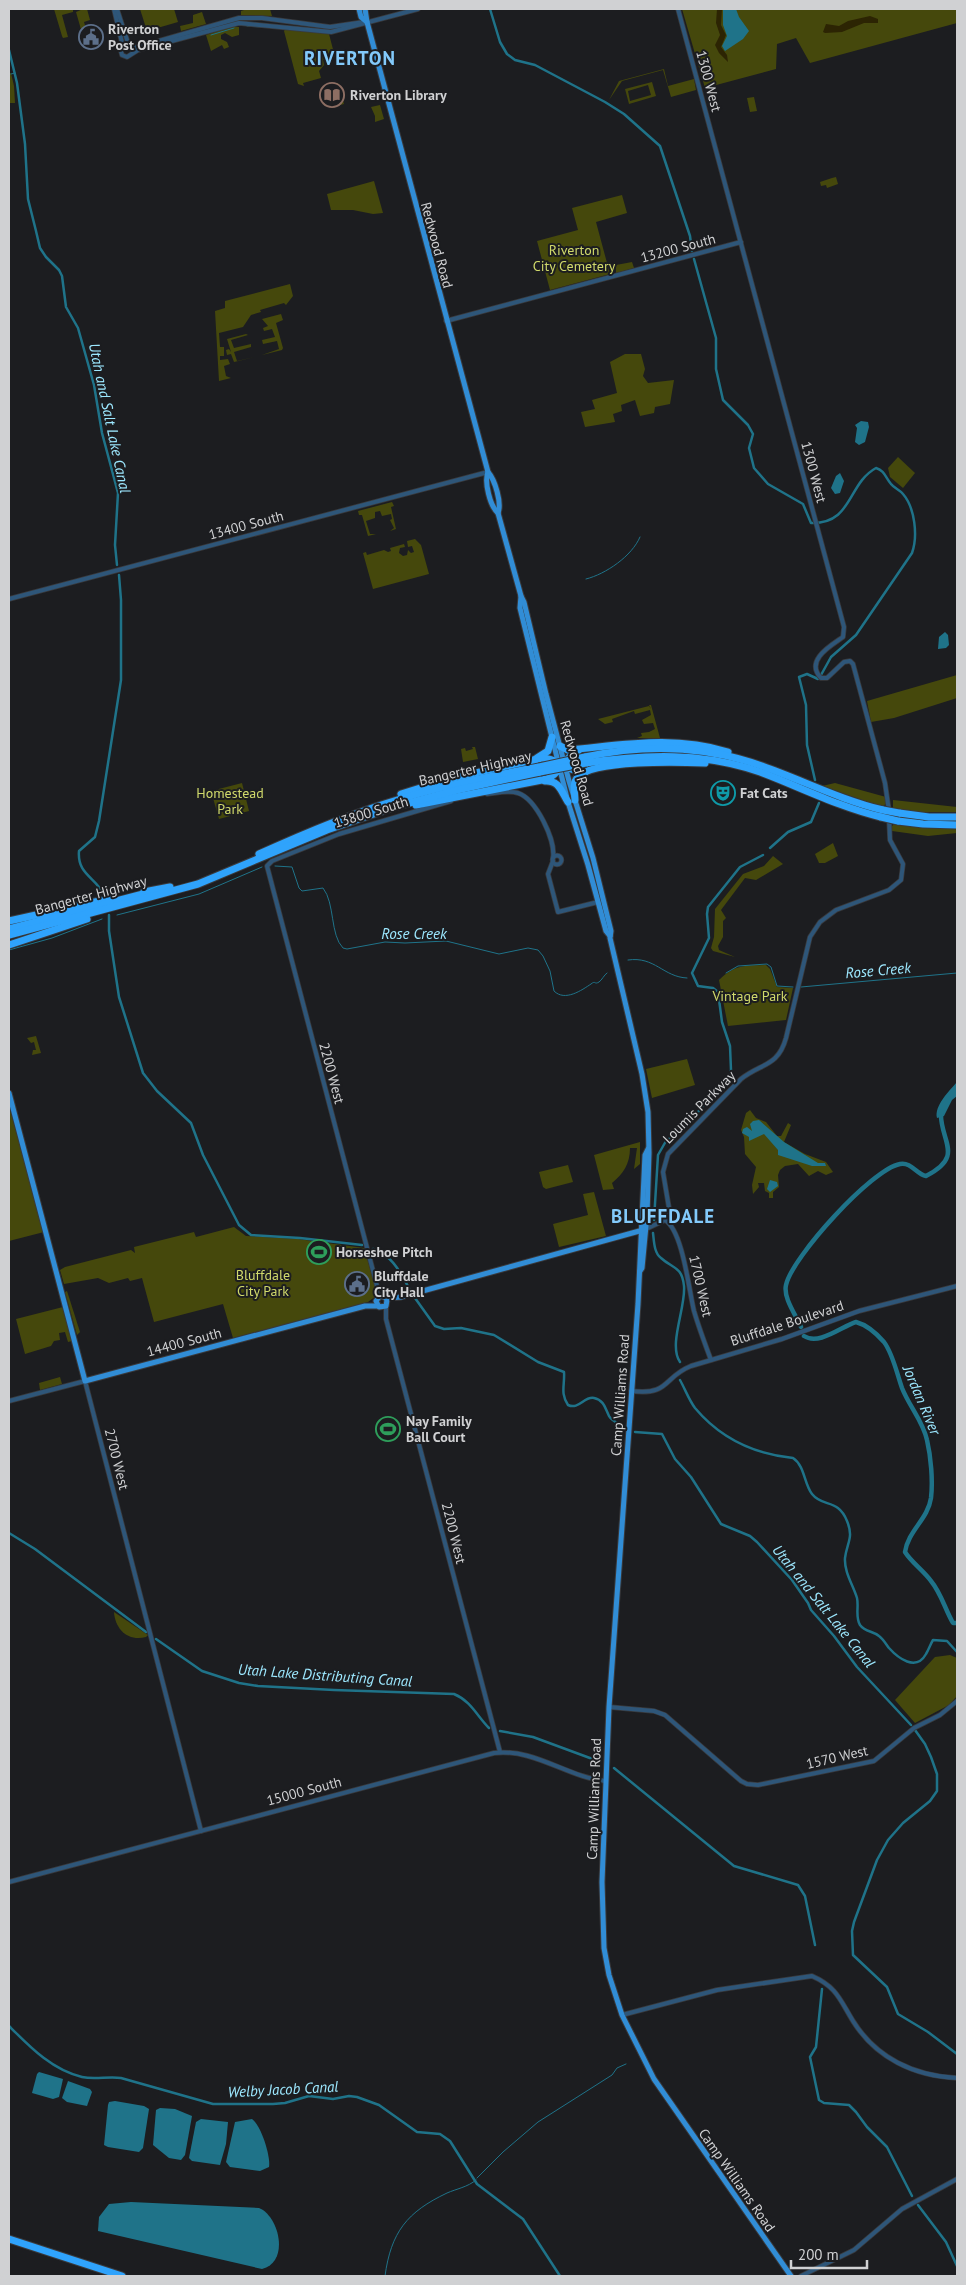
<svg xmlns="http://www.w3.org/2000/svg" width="966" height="2285" viewBox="0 0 966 2285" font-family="'PT Sans',sans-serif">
	<rect width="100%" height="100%" fill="#1c1d20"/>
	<g fill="#45480c" fill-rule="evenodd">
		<path d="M54 9H73V12L62 15 68 37 63 38 62 36Z"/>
		<path d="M83 9H87L90 20 84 22 89 39 84 40 76 12Z"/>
		<path d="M140 9H174L178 22 147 31Z"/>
		<path d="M247 9H270L272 16 241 15V11Z"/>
		<path d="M682 9H957V23L810 63 796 38 777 44 776 69 705 88Z"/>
		<path d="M202 12 206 24 181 31 180 26 193 23V15Z"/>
		<path d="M236 25 235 27H239V35L232 37 225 33 221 35V39L227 42 229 47 224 49 222 45 211 51 206 35Z"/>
		<path d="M286 28 329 34 335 57 323 60 324 65 319 71 321 78 303 83 304 86 298 84 284 31Z"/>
		<path d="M664 69 668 86 694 79 696 90 671 97 663 70 622 81 609 100 619 81Z"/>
		<path d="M9 73H11L14 86 15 103H9Z"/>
		<path d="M652 82 656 96 629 104 625 89ZM648 85 651 95 630 101 628 91Z"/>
		<path d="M338 83 344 104 333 107 339 102V91H336L335 86 328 87 324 89 325 94 324 89 326 86Z"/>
		<path d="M754 97 757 111 750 112 747 98Z"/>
		<path d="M380 105 384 119 375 122V116L371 107Z"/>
		<path d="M836 177 838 184 827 188 826 185 821 186 820 182 832 178 833 182 832 178Z"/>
		<path d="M374 181 383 213 373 214 353 210H331L327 194Z"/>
		<path d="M622 195 627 213 596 222 610 274 550 290 537 241 578 230 572 208Z"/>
		<path d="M632 262 634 268 616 273V265Z"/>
		<path d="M290 284 293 296 286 305 284 303 260 310 261 312 251 315 243 327 219 333 220 347H224V356H220V360L228 359 230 364 224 366 226 376 231 378 219 381 215 311 225 308V301Z"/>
		<path d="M281 314 283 320 276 323 283 348 282 350 262 355 279 349 277 341 263 344 262 340 275 337 272 329 264 331 263 328 268 326 262 319Z"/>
		<path d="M246 334 248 335 231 340 234 348 251 344V347L234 352 237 361 255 357 234 362 231 354 227 355 226 350 229 349 231 352 227 339Z"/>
		<path d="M625 354H641L645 369 643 376 648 383 674 380 670 404 655 407 654 413 640 416 635 400 621 405 622 411 613 414 615 422 585 427 581 412 595 409 592 400 617 393 610 362Z"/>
		<path d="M898 457 915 473 903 488 890 477 888 468Z"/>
		<path d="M392 502 394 506 391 507 396 529 390 531 394 528 390 520 392 519 391 514 382 516 380 511 375 512V518L366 521 370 534H376L368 536 362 515H359L358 511Z"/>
		<path d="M415 539 421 545 429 574 373 589 363 553 366 552 367 555 384 550 388 552 391 551 390 548 404 544 405 547 400 548 399 553 403 556 407 555 408 550 411 553 414 552 412 546 408 547 407 541Z"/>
		<path d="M957 675V698L894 718 871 722 867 701Z"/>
		<path d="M649 705H651L660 738H637L642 736 641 733 649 732 655 729 653 723 644 724 642 720 651 715 650 710 635 714 634 711 612 719 613 722 605 724 598 719 649 706 651 709Z"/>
		<path d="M472 747H475L478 759 463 762 461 749 465 748 466 751 473 749Z"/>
		<path d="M242 783 249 811 219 819 211 791Z"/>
		<path d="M835 783 886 797 887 803 882 807 822 786Z"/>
		<path d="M893 800 957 807V812H920L893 809Z"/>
		<path d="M895 823 957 828V833L928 836 892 831 891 827Z"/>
		<path d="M833 843 838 856 825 863H819L815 854Z"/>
		<path d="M773 856 783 864 756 880 745 878 721 910 726 918 723 921V937L718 946 719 950 735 957 713 951 711 948 714 937 715 909 743 874 764 866Z"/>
		<path d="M766 965 770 969 777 987 793 988 786 1020 728 1026 719 980C736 964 744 966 766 965Z"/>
		<path d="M36 1036 41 1053 32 1055 33 1050H36L34 1042 31 1043 27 1038Z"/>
		<path d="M687 1059 695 1085 652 1098 646 1069Z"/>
		<path d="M9 1106 44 1232 9 1241Z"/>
		<path d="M750 1110 756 1118 766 1122 777 1136H781L788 1123 791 1125 784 1142 805 1154 826 1162 833 1172 826 1175 818 1171 809 1176 798 1164 785 1166 780 1170 778 1175 779 1187 773 1192V1198H769V1193L765 1191 764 1183H758L759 1187 753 1194 752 1185 756 1167 745 1154 744 1137 741 1130 746 1113Z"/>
		<path d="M640 1142V1164L634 1169 637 1148H630C630 1164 623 1174 612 1183L614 1189 603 1190 594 1155Z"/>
		<path d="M568 1165 573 1182 546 1189 543 1187 539 1172Z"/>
		<path d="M594 1192 606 1236 559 1247 553 1224 588 1215 583 1194Z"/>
		<path d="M234 1227 246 1236 298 1239 364 1248 376 1289V1296L368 1302 233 1338 223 1304 154 1322 142 1278 130 1281 128 1278 109 1283 98 1278 64 1284 60 1270 65 1267 131 1250 135 1253 134 1247 194 1232 196 1237Z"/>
		<path d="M67 1291 80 1332 77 1335 65 1292Z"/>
		<path d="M63 1307 72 1341 68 1342 65 1332 59 1333 60 1340 54 1341 51 1346 25 1354 16 1319Z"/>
		<path d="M60 1377 62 1384 40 1390 39 1383Z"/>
		<path d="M114 1612 148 1635 146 1637C128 1642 115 1629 114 1612Z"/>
		<path d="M950 1655 957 1658V1696L949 1705 915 1723 895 1700 935 1657Z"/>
	</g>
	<g fill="#2c2403">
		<path d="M717 9H722L721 25 726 35 721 47 727 55 728 62 719 53 715 45 720 35 716 23Z"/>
		<path d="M870 16 878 19V23H864L842 32 825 33 823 32 826 24 839 26 848 21Z"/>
	</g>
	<g fill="#1f7389">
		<path d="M723 9H736L739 17 749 31 743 39 725 51 722 46 727 36 723 25Z"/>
		<path d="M861 421 868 422 869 427 865 442 859 445 855 442 857 428 855 425Z"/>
		<path d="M840 473 844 481 840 493 835 494 831 488 836 476Z"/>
		<path d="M945 632 948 635 949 645 946 648 938 649 939 637Z"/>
		<path d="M957 1082V1096L952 1100 944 1116 937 1118C934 1106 949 1091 957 1082Z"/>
		<path d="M759 1120 784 1142 818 1163H825L826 1166H812L778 1155V1150L764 1134 749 1141V1137L742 1133 743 1129 747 1127 752 1131 750 1124 753 1121Z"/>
		<path d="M770 1180 777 1182 778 1186 770 1192 767 1189Z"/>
		<path d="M39 2072 63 2079 59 2097 53 2099 32 2093 37 2074Z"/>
		<path d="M68 2081 90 2089 92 2092 87 2106 67 2102 62 2098Z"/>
		<path d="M115 2101 144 2106 149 2109 143 2148 139 2152 108 2147 104 2145 108 2105 109 2102Z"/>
		<path d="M160 2108 175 2109 192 2116 185 2155 181 2160 169 2158 153 2145 156 2110Z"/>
		<path d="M201 2119 228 2122 226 2144 220 2165 192 2161 189 2158 196 2122Z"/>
		<path d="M252 2119C261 2125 271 2157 269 2167L260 2171 230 2167 226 2162 235 2122Z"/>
		<path d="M131 2202 259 2208C278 2215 291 2261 262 2269L98 2231 99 2217 109 2204Z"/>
	</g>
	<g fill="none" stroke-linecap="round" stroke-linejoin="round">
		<g stroke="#1f7389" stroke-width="1">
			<path d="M247 26 261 27"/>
			<path d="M211 35 234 28"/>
			<path d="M11 74 15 73"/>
			<path d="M586 579C606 574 632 556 640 537"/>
			<path d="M275 866 292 867 299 888 302 891 323 888C335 903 330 935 343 948L347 949 385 942 405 943 446 941 499 954 528 948 538 950 543 956 550 971 554 991C565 1002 582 990 591 984 596 980 594 985 599 982 602 980 604 975 607 973"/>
			<path d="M117 915 199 894 262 867"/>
			<path d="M9 950 52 938 102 919"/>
			<path d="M628 960C655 956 663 977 687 978"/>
			<path d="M726 973 738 966 767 964 771 967 777 986 793 987"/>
			<path d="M801 987 957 973"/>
			<path d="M477 2178 503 2152 538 2122 612 2075 617 2068 626 2064"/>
			<path d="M385 2276C391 2232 407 2212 447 2193 456 2189 468 2187 476 2180"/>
		</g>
		<g stroke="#1f7389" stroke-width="2.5">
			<path d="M490 9 500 42 507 54 515 60 535 65 605 102 624 114 660 146 690 236 692 251"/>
			<path d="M9 50 17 83 25 144 28 199 36 231 40 248 46 257 59 270 62 276 66 307 78 328 94 385 102 433 118 493 115 545 117 565"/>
			<path d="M694 259 716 338V369L723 400 748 425 753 434 749 448 754 468 768 484 803 504 811 523C853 524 847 484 876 468 885 471 885 477 891 484 894 488 900 490 903 494 915 508 918 536 912 553L856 635 831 657 821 675"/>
			<path d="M815 780 807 745 806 705 799 677 807 674 818 679"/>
			<path d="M770 848 788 832 811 822 819 803"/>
			<path d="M104 895C96 877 77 875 79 851L95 837 99 821 121 680V600L119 575"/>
			<path d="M109 915V931L119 997 143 1073 157 1091 191 1123 203 1155 239 1225 251 1235 300 1238 362 1245"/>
			<path d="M654 1220 658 1155 666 1141 687 1126 709 1098 729 1078 731 1070 730 1046 722 1022 718 992 713 988 698 986 692 973 709 938 707 914 708 907 740 867 763 855"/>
			<path d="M653 1233C654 1241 654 1253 661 1258 673 1269 682 1266 684 1286 686 1307 668 1345 680 1362"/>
			<path d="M373 1249C393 1256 400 1272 410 1290"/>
			<path d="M415 1298 435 1326 444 1329 461 1328 494 1335 538 1362 564 1372C565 1385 560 1393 568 1405 579 1410 584 1396 594 1398 604 1400 605 1408 609 1416 611 1420 617 1423 622 1426"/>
			<path d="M680 1380C685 1389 689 1400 695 1408 721 1439 754 1454 793 1458 805 1466 804 1484 812 1494 823 1508 838 1498 847 1521 854 1538 847 1542 845 1558 844 1572 853 1585 857 1598 859 1607 855 1617 860 1625 865 1632 873 1631 879 1636 883 1639 886 1644 889 1648 898 1658 916 1672 926 1654 929 1649 930 1645 933 1640L947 1641 957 1652"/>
			<path d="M635 1432 662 1434 675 1459 691 1477 721 1524 750 1536 757 1542 792 1580 808 1603 811 1610 834 1636 857 1667 911 1725"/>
			<path d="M9 1533 35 1549 146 1632"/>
			<path d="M156 1639 202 1671 239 1683 258 1686 334 1690 454 1694C471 1701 477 1716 489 1728"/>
			<path d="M915 1730 925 1744 931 1757 937 1774V1791L930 1801 903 1823 888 1840 877 1860 854 1922 852 1931 853 1955 887 1987 898 2014 928 2032 957 2054"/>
			<path d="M500 1731 533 1737 598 1761"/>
			<path d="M614 1768 734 1866 798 1885 805 1896 815 1945"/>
			<path d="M822 1989 816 2047 810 2057 819 2100 824 2103 849 2105 856 2112 867 2127 887 2147 912 2196"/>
			<path d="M9 2026C30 2047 52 2070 82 2077 95 2080 108 2076 121 2078L213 2104H273L285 2103 309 2096 333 2099 349 2096 357 2097 379 2105 417 2132 440 2134 450 2141 477 2184 523 2219 560 2276"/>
			<path d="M918 2205 946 2242 957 2266"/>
		</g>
		<g stroke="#1f7389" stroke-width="4.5">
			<path d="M801 1327C796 1315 783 1298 786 1285 792 1257 872 1169 900 1164 912 1162 916 1174 926 1176 966 1156 939 1140 941 1112"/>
			<path d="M804 1336C819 1346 842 1326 856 1322 867 1325 877 1334 884 1342 893 1354 897 1374 902 1388 909 1406 923 1421 927 1440 931 1457 933 1481 931 1498 928 1519 908 1531 905 1552 912 1563 923 1570 931 1581 941 1593 945 1609 953 1623H957"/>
		</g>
		<defs>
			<g id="minor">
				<path d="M114 9 123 47"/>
				<path d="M117 9 129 46"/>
				<path d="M678 9 844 627 843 637C832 645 804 660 821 678H827L844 662 850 661 853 664 885 783 889 811"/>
				<path d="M131 47H138L239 18H262L330 27 364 22"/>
				<path d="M133 52 131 47 127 45 123 47 121 51 122 55 127 57 138 50 239 23 331 32 418 9"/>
				<path d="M446 321 741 242"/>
				<path d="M9 599 488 472"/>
				<path d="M487 794C497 793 508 790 518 793 536 799 556 840 553 858"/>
				<circle cx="557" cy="860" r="4.5"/>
				<path d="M553 861 548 874 558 912 598 902"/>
				<path d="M665 1220 669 1208 663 1172 668 1154 741 1079C761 1063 778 1067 786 1038L810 937 820 922 836 910 889 890 901 880 903 864 890 840 889 818"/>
				<path d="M665 1220C683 1231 689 1291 694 1311 699 1328 705 1344 711 1360"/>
				<path d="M646 1229 665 1220"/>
				<path d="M377 1298V1286L267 866 272 861 339 834 451 801"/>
				<path d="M386 1306V1319L500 1752"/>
				<path d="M631 1391C670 1396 663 1377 691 1366L782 1339 859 1311 957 1286"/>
				<path d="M9 1401 85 1381 201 1831"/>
				<path d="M609 1707 654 1711 665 1715 741 1781 747 1784 758 1785 874 1761 914 1728 940 1715 957 1701"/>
				<path d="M9 1882 494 1753C534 1748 567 1777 605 1781"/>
				<path d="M622 2015 717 1990 812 1976C837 1987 840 2000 853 2021 876 2058 914 2076 957 2078"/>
				<path d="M801 2276 854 2250 902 2209 957 2179"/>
			</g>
			<g id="major">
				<path d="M359 9 361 17 367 22"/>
				<path d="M365 9 367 22 488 472C495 480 502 503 498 513L521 596 524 602 546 694 569 781 593 858 611 931 610 938 642 1074 648 1112 649 1153 647 1215 642 1268 640 1271"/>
				<path d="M488 472C484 482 490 506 498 513"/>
				<path d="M521 596 520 608 568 802 588 865 606 931 610 936"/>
				<path d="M9 1093 85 1381 365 1306H378"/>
				<path d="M648 1149 645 1155 638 1304 609 1707 602 1882 604 1948 609 1975 622 2015 654 2079 791 2276"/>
				<path d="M385 1297 387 1300 386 1306 379 1307 376 1301 380 1296 389 1298 401 1297 643 1230"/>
			</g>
			<g id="highway">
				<path d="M560 746 568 750C624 745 673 735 728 752"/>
				<path d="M585 757C644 744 704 745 762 766 802 780 841 800 883 810"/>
				<path d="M537 758 548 751 552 737"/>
				<path d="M586 763C645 754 703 752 760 772 800 787 839 807 881 817"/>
				<path d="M545 781C559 780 561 791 568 802"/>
				<path d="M401 794 449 779 542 758C558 758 568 772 585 772"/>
				<path d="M575 800C575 793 572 784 577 778 591 759 682 762 705 763"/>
				<path d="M416 805 547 779C561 773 564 757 578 751"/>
				<path d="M899 813 929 817H957"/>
				<path d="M898 821 923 824 957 825"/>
				<path d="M259 854C303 834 347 815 394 801 441 786 490 776 539 767"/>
				<path d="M144 892 170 887"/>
				<path d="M9 921 113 898"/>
				<path d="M9 929 147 893"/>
				<path d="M9 935 198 884 327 830 391 808 457 790 540 772"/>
				<path d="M9 945 87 919"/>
				<path d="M9 2239 122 2276"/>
			</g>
		</defs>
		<use href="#minor" stroke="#393a3d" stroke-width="5.5"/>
		<use href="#major" stroke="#393a3d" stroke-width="7"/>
		<use href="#highway" stroke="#393a3d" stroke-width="9"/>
		<use href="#minor" stroke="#2e5679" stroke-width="4"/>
		<use href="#major" stroke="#318dd6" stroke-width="5"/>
		<use href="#highway" stroke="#2fa3fc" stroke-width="7"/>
		<defs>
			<g id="highway-bridge">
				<path d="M539 767 585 757"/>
				<path d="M540 772 586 763"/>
				<path d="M883 810 899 813"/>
				<path d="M881 817 898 821"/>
			</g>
		</defs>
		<use href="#highway-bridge" stroke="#393a3d" stroke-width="9" stroke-linecap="butt"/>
		<use href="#highway-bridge" stroke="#2fa3fc" stroke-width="7"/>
	</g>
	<defs>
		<symbol id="civic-ring" viewBox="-11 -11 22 22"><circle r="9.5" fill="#1c1d20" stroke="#5c6f8a" stroke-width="1.5"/><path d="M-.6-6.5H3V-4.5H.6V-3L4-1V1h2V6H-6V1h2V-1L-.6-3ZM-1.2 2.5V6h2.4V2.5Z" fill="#5c6f8a"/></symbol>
		<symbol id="library-ring" viewBox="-11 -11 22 22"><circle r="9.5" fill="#1c1d20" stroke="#8d6e63" stroke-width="1.5"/><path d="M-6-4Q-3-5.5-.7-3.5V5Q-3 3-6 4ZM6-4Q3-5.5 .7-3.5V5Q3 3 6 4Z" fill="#8d6e63"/></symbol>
		<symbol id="theatre-ring" viewBox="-11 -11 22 22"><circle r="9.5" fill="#1c1d20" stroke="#0f9aa8" stroke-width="1.5"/><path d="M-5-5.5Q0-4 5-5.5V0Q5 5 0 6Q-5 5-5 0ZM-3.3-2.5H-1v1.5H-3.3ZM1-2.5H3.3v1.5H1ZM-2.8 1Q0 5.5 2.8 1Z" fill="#0f9aa8"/></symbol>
		<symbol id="stadium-ring" viewBox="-11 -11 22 22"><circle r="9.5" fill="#1c1d20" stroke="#2e9e5b" stroke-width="1.5"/><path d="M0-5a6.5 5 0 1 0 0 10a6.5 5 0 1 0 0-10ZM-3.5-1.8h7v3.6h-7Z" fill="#2e9e5b"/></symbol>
	</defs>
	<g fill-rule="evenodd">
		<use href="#civic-ring" x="77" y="23" width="28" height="28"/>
		<use href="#library-ring" x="318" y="81" width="28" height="28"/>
		<use href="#theatre-ring" x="709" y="779" width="28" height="28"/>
		<use href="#stadium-ring" x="305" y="1238" width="28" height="28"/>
		<use href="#civic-ring" x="343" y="1270" width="28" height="28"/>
		<use href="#stadium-ring" x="374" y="1415" width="28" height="28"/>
	</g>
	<g text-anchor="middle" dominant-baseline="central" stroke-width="4" stroke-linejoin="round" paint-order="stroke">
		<g font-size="14" font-weight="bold" fill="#d0d1d3" stroke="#1c1d20" text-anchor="start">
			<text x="108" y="29">Riverton<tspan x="108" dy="16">Post Office</tspan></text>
			<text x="350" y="95">Riverton Library</text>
			<text x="740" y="793">Fat Cats</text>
			<text x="336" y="1252">Horseshoe Pitch</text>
			<text x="374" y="1276">Bluffdale<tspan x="374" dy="16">City Hall</tspan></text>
			<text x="406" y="1421">Nay Family<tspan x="406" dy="16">Ball Court</tspan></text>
		</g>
		<g font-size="14" fill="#d0d1d3" stroke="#1c1d20">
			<text transform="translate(709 81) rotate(75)">1300 West</text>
			<text transform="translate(437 245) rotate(75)">Redwood Road</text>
			<text transform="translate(678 248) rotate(-15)">13200 South</text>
			<text transform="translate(814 472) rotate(75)">1300 West</text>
			<text transform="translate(246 525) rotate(-15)">13400 South</text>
			<text transform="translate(577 763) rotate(74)">Redwood Road</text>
			<text transform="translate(475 768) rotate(-13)">Bangerter Highway</text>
			<text transform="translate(371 812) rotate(-17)">13800 South</text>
			<text transform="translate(91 895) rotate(-15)">Bangerter Highway</text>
			<text transform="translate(332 1073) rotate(75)">2200 West</text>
			<text transform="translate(699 1107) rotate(-45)">Loumis Parkway</text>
			<text transform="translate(701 1286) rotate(77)">1700 West</text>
			<text transform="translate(787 1323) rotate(-18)">Bluffdale Boulevard</text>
			<text transform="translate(184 1342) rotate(-15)">14400 South</text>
			<text transform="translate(620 1395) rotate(-86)">Camp Williams Road</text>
			<text transform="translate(117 1459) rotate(76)">2700 West</text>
			<text transform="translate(454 1533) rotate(76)">2200 West</text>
			<text transform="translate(837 1757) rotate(-13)">1570 West</text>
			<text transform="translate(304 1791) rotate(-15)">15000 South</text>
			<text transform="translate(594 1799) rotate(-88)">Camp Williams Road</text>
			<text transform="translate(737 2180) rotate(55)">Camp Williams Road</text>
		</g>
		<g font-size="14" fill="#d0d96b" stroke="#1c1d20">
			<text x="574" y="250">Riverton<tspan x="574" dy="16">City Cemetery</tspan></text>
			<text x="230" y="793">Homestead<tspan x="230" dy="16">Park</tspan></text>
			<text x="750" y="996">Vintage Park</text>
			<text x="263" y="1275">Bluffdale<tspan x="263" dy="16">City Park</tspan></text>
		</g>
		<g font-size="15" font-style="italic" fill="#9de8ff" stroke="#1c1d20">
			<text transform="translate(110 418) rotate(78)">Utah and Salt Lake Canal</text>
			<text x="414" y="933">Rose Creek</text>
			<text transform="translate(878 970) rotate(-5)">Rose Creek</text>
			<text transform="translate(922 1400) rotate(67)">Jordan River</text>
			<text transform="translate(824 1606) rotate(51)">Utah and Salt Lake Canal</text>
			<text transform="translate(325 1675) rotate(4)">Utah Lake Distributing Canal</text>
			<text transform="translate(283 2089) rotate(-3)">Welby Jacob Canal</text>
		</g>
		<g font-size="19" font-weight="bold" letter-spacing="1" fill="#83cafb" stroke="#1c1d20">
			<text x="350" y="58">RIVERTON</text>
			<text x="663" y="1216">BLUFFDALE</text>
		</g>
	</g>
	<rect width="966" height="2285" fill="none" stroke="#d0d1d3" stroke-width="20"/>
	<path d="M791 2260v8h76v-8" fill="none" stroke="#d0d1d3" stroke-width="2.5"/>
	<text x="798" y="2260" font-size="15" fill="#d0d1d3" stroke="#1c1d20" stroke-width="4" paint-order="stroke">200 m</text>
</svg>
